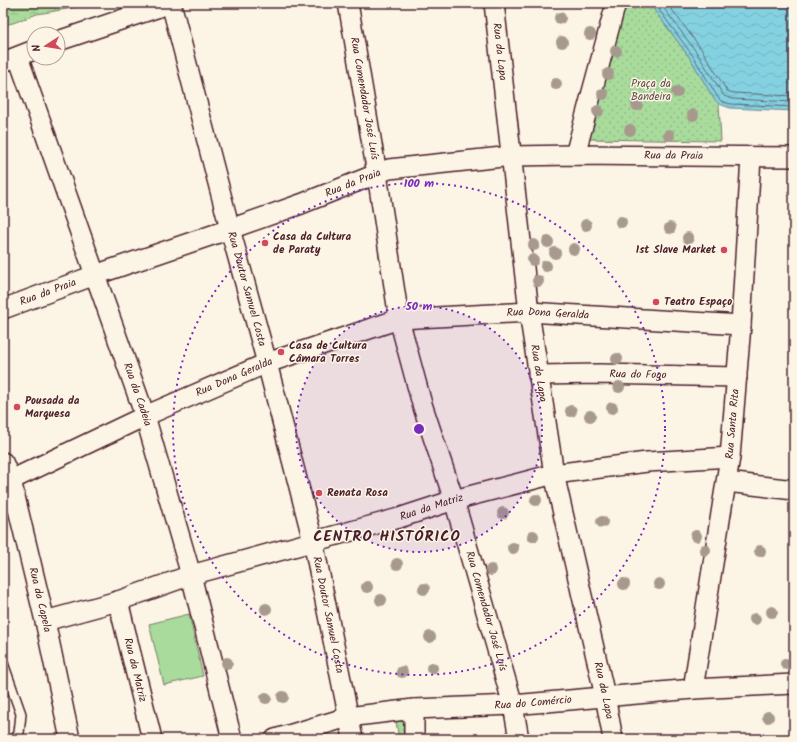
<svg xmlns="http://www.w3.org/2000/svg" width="797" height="742" viewBox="0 0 797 742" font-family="Kalam,sans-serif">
	<defs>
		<pattern id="wetland-marsh" width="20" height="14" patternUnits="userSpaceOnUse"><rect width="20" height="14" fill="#a8db9c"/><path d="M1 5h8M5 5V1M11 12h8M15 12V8" fill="none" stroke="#92bc87"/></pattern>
		<pattern id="park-dots" width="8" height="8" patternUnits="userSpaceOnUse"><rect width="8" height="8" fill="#a8db9c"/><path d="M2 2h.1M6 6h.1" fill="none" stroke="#92bc87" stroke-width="1.8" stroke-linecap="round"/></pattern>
		<pattern id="water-waves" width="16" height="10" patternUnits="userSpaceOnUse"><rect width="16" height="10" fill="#84d2e1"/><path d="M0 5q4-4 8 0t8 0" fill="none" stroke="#74b4c1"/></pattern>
	</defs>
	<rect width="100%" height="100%" fill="#fcf5e5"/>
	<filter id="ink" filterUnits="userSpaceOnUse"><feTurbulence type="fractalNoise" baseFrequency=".025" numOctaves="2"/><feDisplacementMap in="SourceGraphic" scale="8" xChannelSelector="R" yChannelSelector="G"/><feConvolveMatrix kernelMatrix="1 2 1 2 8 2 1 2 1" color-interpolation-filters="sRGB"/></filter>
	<g filter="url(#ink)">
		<path fill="url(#wetland-marsh)" stroke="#797d64" d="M3 3H90L67 9 37 14 13 23 3 25Z"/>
		<g fill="url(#park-dots)" stroke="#797d64">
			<path d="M623 3H649L690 58 714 99 719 104 721 141 585 139Z"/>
			<path d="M408 720V739H399L396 722Z"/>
		</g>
		<path fill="#a8db9c" stroke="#797d64" d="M189 614 203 676 164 685 149 624Z"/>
		<path fill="url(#water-waves)" stroke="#6d8a98" d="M649 3H794V111L730 108 719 104 714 99 690 58Z"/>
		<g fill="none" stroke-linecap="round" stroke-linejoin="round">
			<g stroke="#616774" stroke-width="1">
				<path d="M654 3 693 56 717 96 721 101 731 104 794 107"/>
				<path d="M660 3 697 53 724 96 732 99 794 102"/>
				<path d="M667 3 702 50 727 91 733 93 794 96"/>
			</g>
			<defs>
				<path id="lane" d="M3 663 21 714 19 733 15 739"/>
				<g id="street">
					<path id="s1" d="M348 3 377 174 399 319 422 404 454 500 513 705 519 739"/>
					<path id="s2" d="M494 3 529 312 554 474 605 696 613 739"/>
					<path id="s3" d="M58 41 171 3 230 229 267 363 313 541 353 739"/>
					<path id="s4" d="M18 57 145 416 191 575 232 739"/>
					<path d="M3 62 34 50"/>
					<path d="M575 155 616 3"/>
					<path id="s5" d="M3 309 95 275 230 229 301 204 389 169 512 156 575 155 794 157"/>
					<path id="s6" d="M538 375 600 374 737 377"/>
					<path id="s7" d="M3 462 11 480 45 621 70 739"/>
					<path id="s8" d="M3 482 11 480 145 416 267 363 399 319 529 312 741 325"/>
					<path d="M727 482 794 490"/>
					<path id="s9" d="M118 601 152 739"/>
					<path id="s10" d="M45 621 118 601 191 575 399 518 454 500 554 474 647 462 730 457"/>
					<path id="s11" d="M693 689 730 457 741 325 751 157"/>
					<path id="s12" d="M275 739 348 717 414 709 513 705 693 689 794 684"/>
					<path d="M414 739V709"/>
				</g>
			</defs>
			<use href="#lane" stroke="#4a1f2b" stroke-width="12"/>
			<use href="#street" stroke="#4a1f2b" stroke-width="22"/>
			<use href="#lane" stroke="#fcf5e5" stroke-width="9"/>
			<use href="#street" stroke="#fcf5e5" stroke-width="19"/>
		</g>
		<g fill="#a7998e">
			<circle cx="560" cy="18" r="6"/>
			<circle cx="590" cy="34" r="6"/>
			<circle cx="562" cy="42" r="6"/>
			<circle cx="616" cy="51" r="6"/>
			<circle cx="608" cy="74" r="6"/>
			<circle cx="556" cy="84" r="6"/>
			<circle cx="677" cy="92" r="6"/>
			<circle cx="603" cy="94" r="6"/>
			<circle cx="637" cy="105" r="6"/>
			<circle cx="598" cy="111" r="6"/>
			<circle cx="693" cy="115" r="6"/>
			<circle cx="630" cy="130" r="6"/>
			<circle cx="669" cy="135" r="6"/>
			<circle cx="621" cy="222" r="6"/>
			<circle cx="586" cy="225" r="6"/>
			<circle cx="670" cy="228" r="6"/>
			<circle cx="688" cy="238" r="6"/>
			<circle cx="548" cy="242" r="6"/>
			<circle cx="534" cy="245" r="6"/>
			<circle cx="574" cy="249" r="6"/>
			<circle cx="555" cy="253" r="6"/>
			<circle cx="533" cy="260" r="6"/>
			<circle cx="546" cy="266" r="6"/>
			<circle cx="538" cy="281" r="6"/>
			<circle cx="617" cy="359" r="6"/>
			<circle cx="619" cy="387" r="6"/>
			<circle cx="612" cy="408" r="6"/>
			<circle cx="571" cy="411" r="6"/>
			<circle cx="590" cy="416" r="6"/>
			<circle cx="536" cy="500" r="6"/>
			<circle cx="503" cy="513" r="6"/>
			<circle cx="602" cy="522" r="6"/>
			<circle cx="533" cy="536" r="6"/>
			<circle cx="696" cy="536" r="6"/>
			<circle cx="513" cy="548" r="6"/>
			<circle cx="705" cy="550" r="6"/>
			<circle cx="760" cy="551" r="6"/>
			<circle cx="397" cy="564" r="6"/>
			<circle cx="491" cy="570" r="6"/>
			<circle cx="624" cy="584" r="6"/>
			<circle cx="659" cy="584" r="6"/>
			<circle cx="367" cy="587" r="6"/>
			<circle cx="424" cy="589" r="6"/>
			<circle cx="381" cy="600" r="6"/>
			<circle cx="266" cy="609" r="6"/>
			<circle cx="772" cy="612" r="6"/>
			<circle cx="755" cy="619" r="6"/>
			<circle cx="430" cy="637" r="6"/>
			<circle cx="227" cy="663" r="6"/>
			<circle cx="786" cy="664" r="6"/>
			<circle cx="432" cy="668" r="6"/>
			<circle cx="402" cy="672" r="6"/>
			<circle cx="283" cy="697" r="6"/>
			<circle cx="266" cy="698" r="6"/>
			<circle cx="768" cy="717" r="6"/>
		</g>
	</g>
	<circle cx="419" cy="429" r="123" fill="#7b2cbf" fill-opacity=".12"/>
	<g fill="none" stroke="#7b2cbf" stroke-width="2" stroke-dasharray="2 4">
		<circle cx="419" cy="429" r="123"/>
		<circle cx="419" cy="429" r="246"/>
	</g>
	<g fill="#d1495b" stroke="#fcf5e5" stroke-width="1.5">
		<circle cx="265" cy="243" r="4"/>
		<circle cx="724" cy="250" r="4"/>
		<circle cx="656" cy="302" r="4"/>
		<circle cx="281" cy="352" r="4"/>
		<circle cx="17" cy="407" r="4"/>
		<circle cx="319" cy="493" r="4"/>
	</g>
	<g text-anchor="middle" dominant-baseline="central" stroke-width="3" stroke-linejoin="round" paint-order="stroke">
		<g font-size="11" fill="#4a1f2b" stroke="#fcf5e5">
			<text stroke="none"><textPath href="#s2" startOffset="49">Rua da Lapa</textPath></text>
			<text stroke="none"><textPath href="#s1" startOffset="97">Rua Comendador José Luís</textPath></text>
			<text stroke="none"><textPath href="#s5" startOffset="696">Rua da Praia</textPath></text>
			<text stroke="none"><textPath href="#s5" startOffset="372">Rua da Praia</textPath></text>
			<text stroke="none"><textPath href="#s3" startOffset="415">Rua Doutor Samuel Costa</textPath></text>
			<text stroke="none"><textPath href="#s5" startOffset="48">Rua da Praia</textPath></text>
			<text stroke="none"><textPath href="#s8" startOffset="578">Rua Dona Geralda</textPath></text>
			<text stroke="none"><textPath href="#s2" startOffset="373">Rua da Lapa</textPath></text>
			<text stroke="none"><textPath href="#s6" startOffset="100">Rua do Fogo</textPath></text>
			<text stroke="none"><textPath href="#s8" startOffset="254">Rua Dona Geralda</textPath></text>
			<text stroke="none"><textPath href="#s4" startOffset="358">Rua da Cadeia</textPath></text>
			<text stroke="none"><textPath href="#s11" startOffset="268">Rua Santa Rita</textPath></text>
			<text stroke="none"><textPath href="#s10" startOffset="403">Rua da Matriz</textPath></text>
			<text stroke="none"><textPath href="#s7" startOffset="143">Rua da Capela</textPath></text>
			<text stroke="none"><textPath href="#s1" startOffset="625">Rua Comendador José Luís</textPath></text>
			<text stroke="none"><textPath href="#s3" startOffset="751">Rua Doutor Samuel Costa</textPath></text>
			<text stroke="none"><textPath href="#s9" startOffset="71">Rua da Matriz</textPath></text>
			<text stroke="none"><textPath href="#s2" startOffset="697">Rua da Lapa</textPath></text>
			<text stroke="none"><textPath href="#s12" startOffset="262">Rua do Comércio</textPath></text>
		</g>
		<g font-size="11" fill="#624e47" stroke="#fcf5e5">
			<text x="651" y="84">Praça da<tspan x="651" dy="13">Bandeira</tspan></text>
		</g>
		<g font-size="11" font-weight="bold" fill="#4a1f2b" stroke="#fcf5e5" text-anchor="start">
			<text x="273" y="237">Casa da Cultura<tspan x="273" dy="13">de Paraty</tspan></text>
			<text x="716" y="250" text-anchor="end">1st Slave Market</text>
			<text x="664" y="302">Teatro Espaço</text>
			<text x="289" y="346">Casa de Cultura<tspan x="289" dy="13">Câmara Torres</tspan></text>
			<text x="25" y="401">Pousada da<tspan x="25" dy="13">Marquesa</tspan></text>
			<text x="327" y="493">Renata Rosa</text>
		</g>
		<g font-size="15" font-weight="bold" letter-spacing="1" fill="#4a1f2b" stroke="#fcf5e5">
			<text x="387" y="537">CENTRO HISTÓRICO</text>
		</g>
	</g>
	<circle cx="419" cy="429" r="6" fill="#7b2cbf" stroke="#fcf5e5" stroke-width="2"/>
	<g font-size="12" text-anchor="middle" font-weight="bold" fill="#7b2cbf" stroke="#fcf5e5" stroke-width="3" stroke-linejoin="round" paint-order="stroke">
		<text x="419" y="187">100 m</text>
		<text x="419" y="310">50 m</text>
	</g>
	<rect width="797" height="742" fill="none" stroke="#fcf5e5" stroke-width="16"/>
	<rect x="8" y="8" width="781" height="726" fill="none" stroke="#4a1f2b" stroke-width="1.5" filter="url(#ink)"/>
	<g transform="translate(46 46) rotate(258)"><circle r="19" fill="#fcf5e5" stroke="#b59f9b"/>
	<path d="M0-3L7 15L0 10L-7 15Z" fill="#d1495b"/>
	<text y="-6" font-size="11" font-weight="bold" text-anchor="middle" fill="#4a1f2b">N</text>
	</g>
</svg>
